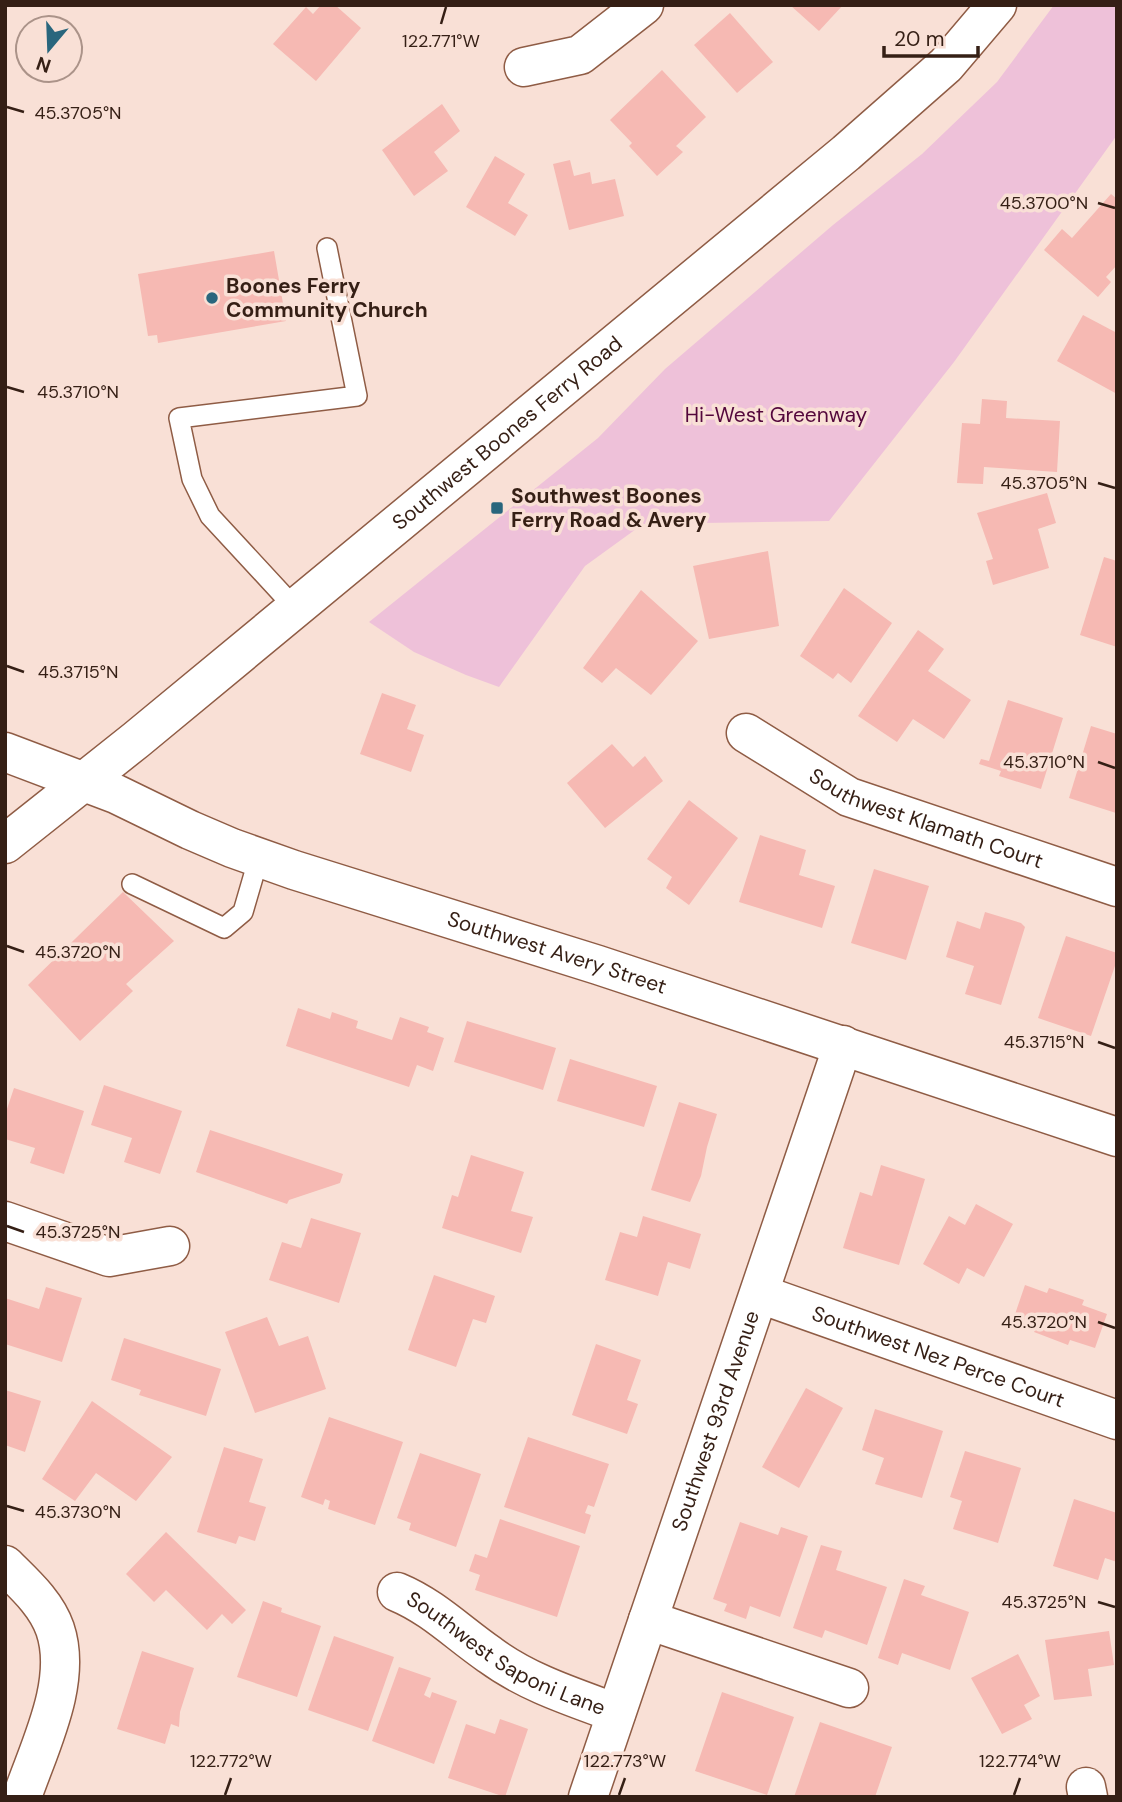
<svg xmlns="http://www.w3.org/2000/svg" width="1122" height="1802" viewBox="0 0 1122 1802" font-family="'DM Sans',sans-serif">
	<rect width="100%" height="100%" fill="#f9e0d6"/>
	<path fill="#eec1d9" d="M1054 5H1117V135L954 362 829 521 643 524 585 566 499 687 466 675 414 652 369 622 598 438 665 369 833 225 922 154 997 82Z"/>
	<g fill="#f6b9b3">
		<path d="M321 5H335L361 28 316 81 273 44 306 7 313 14Z"/>
		<path d="M790 5H843L819 31Z"/>
		<path d="M730 13 773 62 737 93 694 45Z"/>
		<path d="M662 70 706 117 676 146 683 152 657 176 629 146 632 143 610 120Z"/>
		<path d="M442 104 460 131 434 152 448 171 414 196 382 150Z"/>
		<path d="M495 156 525 174 508 203 528 215 515 236 466 207Z"/>
		<path d="M570 160 574 176 590 172 592 184 615 179 624 216 569 230 553 164Z"/>
		<path d="M1111 194 1117 199V265L1106 277 1111 282 1098 297 1044 250 1062 229 1072 238Z"/>
		<path d="M274 251 286 321 158 343 157 335 148 336 138 274Z"/>
		<path d="M1083 315 1117 333V394L1057 361Z"/>
		<path d="M982 399 1007 401 1006 418 1060 421 1057 472 984 467 983 484 957 483 962 423 980 424Z"/>
		<path d="M1047 493 1056 523 1038 529 1049 568 993 585 986 561 993 559 977 513Z"/>
		<path d="M768 551 779 626 709 639 693 566Z"/>
		<path d="M1104 557 1117 561V647L1080 635Z"/>
		<path d="M844 588 892 623 851 683 838 673 833 679 800 656Z"/>
		<path d="M641 590 698 641 651 695 616 668 602 683 583 668Z"/>
		<path d="M918 630 944 649 928 671 971 700 944 739 913 719 897 742 858 716Z"/>
		<path d="M382 693 416 705 407 729 424 735 411 772 360 754Z"/>
		<path d="M1008 700 1063 718 1041 789 999 776 1001 771 979 764 981 759 989 761Z"/>
		<path d="M1091 726 1117 734 1116 813 1069 798Z"/>
		<path d="M612 744 633 767 645 756 663 781 605 828 567 783Z"/>
		<path d="M689 800 738 838 689 905 666 888 672 877 647 859Z"/>
		<path d="M760 835 806 850 799 875 835 886 822 928 739 902Z"/>
		<path d="M874 869 929 886 906 960 851 943Z"/>
		<path d="M123 892 174 941 126 984 133 991 80 1041 28 985Z"/>
		<path d="M985 912 1021 923 1025 927 1001 1005 965 994 974 966 946 957 957 921 980 929Z"/>
		<path d="M1066 936 1117 953V960L1091 1036 1038 1018Z"/>
		<path d="M298 1008 330 1019 332 1012 358 1021 356 1028 392 1040 400 1017 429 1027 427 1032 444 1038 433 1071 417 1065 409 1087 286 1046Z"/>
		<path d="M467 1021 556 1048 543 1090 454 1062Z"/>
		<path d="M570 1059 657 1086 644 1127 557 1101Z"/>
		<path d="M104 1085 182 1111 160 1174 124 1162 132 1138 91 1125Z"/>
		<path d="M14 1088 84 1111 64 1174 30 1163 35 1148 5 1139V1115Z"/>
		<path d="M679 1102 717 1114 707 1147 701 1176 690 1202 651 1190Z"/>
		<path d="M210 1130 343 1174 340 1183 289 1200 287 1204 196 1172Z"/>
		<path d="M471 1155 524 1172 511 1211 533 1217 521 1253 442 1228 452 1195 458 1197Z"/>
		<path d="M881 1165 925 1179 899 1265 843 1248 860 1192 872 1196Z"/>
		<path d="M976 1204 1013 1224 984 1277 967 1268 959 1284 923 1264 949 1216 965 1225Z"/>
		<path d="M643 1216 701 1234 690 1269 668 1262 658 1296 605 1280 620 1232 637 1237Z"/>
		<path d="M311 1218 361 1233 339 1303 269 1280 282 1242 301 1248Z"/>
		<path d="M434 1275 495 1296 486 1323 473 1319 456 1367 408 1350Z"/>
		<path d="M1025 1285 1047 1293 1049 1288 1084 1300 1082 1305 1107 1314 1095 1348 1070 1340 1068 1345 1034 1332 1036 1328 1013 1320Z"/>
		<path d="M46 1287 82 1298 62 1362 5 1344V1298L39 1309Z"/>
		<path d="M267 1317 279 1346 308 1336 326 1389 255 1413 225 1332Z"/>
		<path d="M124 1338 221 1369 206 1416 139 1395 141 1390 111 1380Z"/>
		<path d="M596 1344 641 1360 627 1400 638 1404 627 1434 572 1415Z"/>
		<path d="M806 1388 843 1408 799 1488 762 1467Z"/>
		<path d="M5 1390 41 1401 25 1452 5 1445Z"/>
		<path d="M92 1401 172 1457 136 1501 96 1473 75 1501 42 1479Z"/>
		<path d="M875 1409 943 1431 922 1498 875 1484 884 1458 862 1450Z"/>
		<path d="M329 1417 403 1442 375 1525 328 1509 330 1501 325 1499 323 1505 301 1497Z"/>
		<path d="M528 1437 609 1464 594 1507 588 1505 585 1513 591 1515 585 1534 504 1507Z"/>
		<path d="M224 1447 263 1459 249 1502 266 1507 255 1541 239 1536 236 1544 197 1532Z"/>
		<path d="M965 1451 1021 1468 998 1543 953 1529 962 1501 950 1497Z"/>
		<path d="M420 1453 481 1474 456 1547 409 1530 411 1523 397 1518Z"/>
		<path d="M1074 1499 1117 1513V1562L1105 1558 1098 1580 1053 1566Z"/>
		<path d="M500 1519 580 1546 557 1617 475 1590 480 1575 469 1571 475 1554 487 1558Z"/>
		<path d="M740 1522 778 1535 781 1527 808 1536 780 1617 750 1606 746 1619 724 1611 727 1604 713 1599Z"/>
		<path d="M166 1532 246 1610 232 1624 222 1614 207 1630 166 1590 154 1602 126 1574Z"/>
		<path d="M821 1545 842 1551 836 1570 887 1587 867 1645 825 1630 822 1638 793 1628Z"/>
		<path d="M904 1579 925 1586 921 1595 969 1612 950 1670 902 1653 898 1665 878 1658Z"/>
		<path d="M263 1601 282 1608 281 1612 321 1626 297 1697 237 1677Z"/>
		<path d="M1109 1631 1114 1665 1088 1669 1092 1696 1054 1700 1045 1640Z"/>
		<path d="M334 1636 394 1657 368 1731 308 1710Z"/>
		<path d="M142 1651 194 1668 180 1712 179 1727 171 1724 165 1744 117 1729Z"/>
		<path d="M1018 1654 1040 1696 1024 1705 1032 1719 1002 1734 971 1678Z"/>
		<path d="M399 1667 431 1678 424 1695 430 1698 432 1692 457 1701 434 1764 372 1741Z"/>
		<path d="M722 1692 794 1717 767 1795 695 1771Z"/>
		<path d="M500 1719 528 1729 505 1797 448 1778 466 1724 495 1734Z"/>
		<path d="M820 1722 892 1747 875 1797H794Z"/>
	</g>
	<g fill="none" stroke-linecap="round" stroke-linejoin="round">
		<defs>
			<g id="lane">
				<path d="M295 608 210 516 192 479 179 418 357 396 327 248"/>
				<path d="M132 884 224 928 243 912 259 857"/>
			</g>
			<g id="street">
				<path d="M524 67 580 55 644 5"/>
				<path id="s1" d="M746 733 849 797 1117 887"/>
				<path d="M5 1221 109 1257 170 1246"/>
				<path id="s2" d="M760 1294 1117 1420"/>
				<path d="M5 1565C24 1584 46 1603 55 1629 73 1682 39 1747 22 1797"/>
				<path id="s3" d="M397 1592C433 1607 458 1633 490 1655 528 1683 573 1697 616 1713"/>
				<path d="M648 1620 849 1688"/>
				<path d="M1086 1787 1088 1797"/>
				<path id="s4" d="M588 1797 843 1045"/>
			</g>
			<g id="secondary">
				<path id="s5" d="M5 752 116 794 190 830 232 848 294 870 598 965 1117 1137"/>
				<path id="s6" d="M5 844 136 740 846 153 946 65 997 5"/>
			</g>
		</defs>
		<use href="#lane" stroke="#8f5c45" stroke-width="22"/>
		<use href="#street" stroke="#8f5c45" stroke-width="41"/>
		<use href="#secondary" stroke="#8f5c45" stroke-width="41"/>
		<use href="#lane" stroke="#fff" stroke-width="19"/>
		<use href="#street" stroke="#fff" stroke-width="38"/>
		<use href="#secondary" stroke="#fff" stroke-width="38"/>
	</g>
	<path fill="none" stroke="#351f15" stroke-width="2.5" d="M441 24 446 7M7 107 24 112M1098 203 1115 208M7 387 24 392M1098 483 1115 488M7 666 24 672M1098 762 1115 768M7 946 24 952M1098 1042 1115 1048M7 1226 24 1232M1098 1322 1115 1328M7 1506 24 1511M1098 1602 1115 1607M225 1795 231 1778M619 1795 625 1778M1014 1795 1020 1778"/>
	<g fill="#29667d" stroke="#f9e0d6" stroke-width="2.5">
		<circle cx="212" cy="298" r="7"/>
		<rect x="490" y="501" width="14" height="14" rx="3.5"/>
	</g>
	<g text-anchor="middle" dominant-baseline="central" stroke-width="7" stroke-linejoin="round" paint-order="stroke">
		<g font-size="21" font-weight="bold" fill="#351f15" stroke="#f9e0d6" text-anchor="start">
			<text x="226" y="286">Boones Ferry<tspan x="226" dy="24">Community Church</tspan></text>
			<text x="511" y="496">Southwest Boones<tspan x="511" dy="24">Ferry Road &amp; Avery</tspan></text>
		</g>
		<g font-size="21" fill="#54073c" stroke="#f9e0d6">
			<text x="776" y="415">Hi-West Greenway</text>
		</g>
		<g font-size="21" fill="#351f15" stroke="#f9e0d6">
			<text stroke="none"><textPath href="#s6" startOffset="649">Southwest Boones Ferry Road</textPath></text>
			<text stroke="none"><textPath href="#s1" startOffset="201">Southwest Klamath Court</textPath></text>
			<text stroke="none"><textPath href="#s5" startOffset="588">Southwest Avery Street</textPath></text>
			<text stroke="none"><textPath href="#s2" startOffset="189">Southwest Nez Perce Court</textPath></text>
			<text stroke="none"><textPath href="#s4" startOffset="397">Southwest 93rd Avenue</textPath></text>
			<text stroke="none"><textPath href="#s3" startOffset="126">Southwest Saponi Lane</textPath></text>
		</g>
	</g>
	<g font-size="18" text-anchor="middle" fill="#351f15" stroke="#f9e0d6" stroke-width="7" stroke-linejoin="round" paint-order="stroke">
		<text x="441" y="47">122.771°W</text>
		<text x="78" y="119">45.3705°N</text>
		<text x="1044" y="209">45.3700°N</text>
		<text x="78" y="398">45.3710°N</text>
		<text x="1044" y="489">45.3705°N</text>
		<text x="78" y="678">45.3715°N</text>
		<text x="1044" y="768">45.3710°N</text>
		<text x="78" y="958">45.3720°N</text>
		<text x="1044" y="1048">45.3715°N</text>
		<text x="78" y="1238">45.3725°N</text>
		<text x="1044" y="1328">45.3720°N</text>
		<text x="78" y="1518">45.3730°N</text>
		<text x="1044" y="1608">45.3725°N</text>
		<text x="231" y="1767">122.772°W</text>
		<text x="625" y="1767">122.773°W</text>
		<text x="1020" y="1767">122.774°W</text>
	</g>
	<rect width="1122" height="1802" fill="none" stroke="#351f15" stroke-width="14"/>
	<g transform="translate(49 49) rotate(199)"><circle r="33" fill="#f9e0d6" stroke="#ab9389" stroke-width="2"/>
	<path d="M0-5L12 26L0 18L-12 26Z" fill="#29667d"/>
	<text y="-10" font-size="19" font-weight="bold" text-anchor="middle" fill="#351f15">N</text>
	</g>
	<path d="M884 46v10h94v-10" fill="none" stroke="#351f15" stroke-width="3.5"/>
	<text x="894" y="46" font-size="21" fill="#351f15" stroke="#f9e0d6" stroke-width="5" paint-order="stroke">20 m</text>
</svg>
